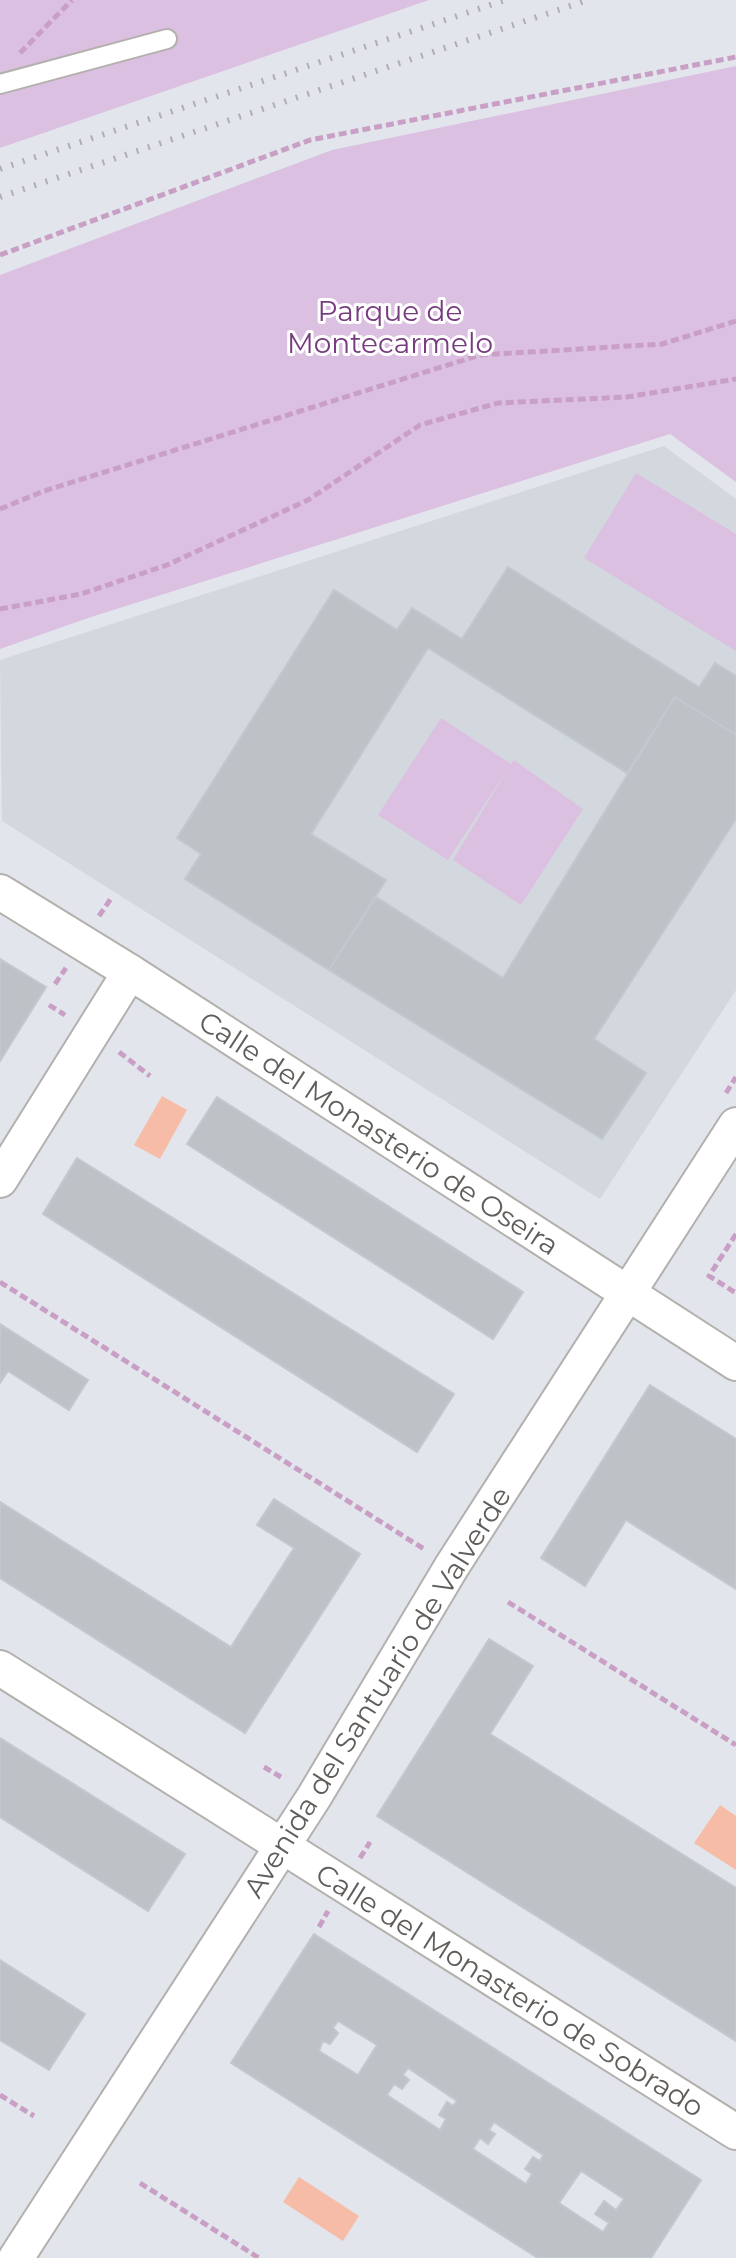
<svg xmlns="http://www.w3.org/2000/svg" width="736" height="2258" viewBox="0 0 736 2258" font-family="Montserrat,sans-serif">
	<rect width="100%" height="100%" fill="#e2e6ec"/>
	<path fill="#d3d7de" d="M664 446 736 499V990L600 1199 2 821 0 660Z"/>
	<g fill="#dcc0e1">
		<path d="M0 0H429L0 148Z"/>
		<path d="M736 66V482L670 434 88 618 0 649V275L332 150Z"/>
		<path d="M636 473 736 534V651L584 558Z"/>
		<path d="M441 718 511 764 514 760 583 809 521 905 453 860 509 767 448 860 378 815Z"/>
	</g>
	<g fill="#f7bca7">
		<path d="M162 1096 187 1110 160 1159 134 1145Z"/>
		<path d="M720 1805 736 1816V1870L694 1843Z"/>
		<path d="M299 2177 359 2216 343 2241 283 2202Z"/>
	</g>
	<g fill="#bec2c7" stroke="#c1c8d0" stroke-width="2" fill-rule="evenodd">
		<path d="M508 567 699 687 715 663 736 676V735L675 697 627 773 428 648 311 834 386 880 329 970 185 879 201 854 177 838 334 590 397 630 412 608 462 639Z"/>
		<path d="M675 697 736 735V819L594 1039 646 1073 602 1139 329 970 376 897 503 978Z"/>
		<path d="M0 959 46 987 0 1061Z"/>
		<path d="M217 1097 523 1292 493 1339 187 1144Z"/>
		<path d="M77 1158 454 1394 417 1452 43 1214Z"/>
		<path d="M0 1324 88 1380 69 1410 8 1371 0 1383Z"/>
		<path d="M650 1385 736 1439V1589L626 1520 585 1586 541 1558Z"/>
		<path d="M274 1499 360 1554 245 1733 0 1578V1502L231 1647 294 1548 257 1525Z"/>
		<path d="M489 1639 533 1666 490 1734 736 1888V2041L377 1816Z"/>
		<path d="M0 1738 185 1854 148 1911 0 1817Z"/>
		<path d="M314 1934 701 2180 651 2258H538L231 2063ZM338 2021 377 2045 358 2075 319 2051 323 2041 330 2044 338 2033 333 2028ZM408 2068 457 2101 453 2106 447 2102 439 2115 446 2119 440 2130 387 2095 394 2084 402 2089 409 2080 403 2075ZM494 2122 543 2155 540 2161 533 2157 525 2169 532 2174 526 2184 473 2149 480 2138 488 2144 495 2134 489 2130ZM581 2171 624 2199 616 2210 604 2201 595 2214 609 2223 603 2232 559 2203Z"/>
		<path d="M0 1960 85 2014 49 2070 0 2040Z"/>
	</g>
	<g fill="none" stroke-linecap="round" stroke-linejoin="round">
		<defs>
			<path id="service" d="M0 84 167 39"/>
			<g id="minor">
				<path d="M0 892 130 972 736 1363"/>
				<path d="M0 1180 130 972"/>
				<path d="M0 1668 736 2132"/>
				<path d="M16 2258 314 1797 452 1566 736 1125"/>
			</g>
		</defs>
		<use href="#service" stroke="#b3b0ad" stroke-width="22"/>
		<use href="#minor" stroke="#b3b0ad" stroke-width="38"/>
		<g stroke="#c99fc5" stroke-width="5" stroke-dasharray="8 4" stroke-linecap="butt">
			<path d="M20 53 72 0"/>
			<path d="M0 255 310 140 736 57"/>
			<path d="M0 509 44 491 480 355 662 344 736 321"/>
			<path d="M0 609 81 594 167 565 308 500 420 425 498 403 627 397 736 379"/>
			<path d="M99 916 112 897"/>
			<path d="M55 984 66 968"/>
			<path d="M49 1005 65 1015"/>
			<path d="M119 1052 150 1076"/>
			<path d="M726 1093 736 1077"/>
			<path d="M736 1234 709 1276 736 1293"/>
			<path d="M0 1282 424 1549"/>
			<path d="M508 1602 736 1745"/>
			<path d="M264 1767 281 1777"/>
			<path d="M360 1858 370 1842"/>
			<path d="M319 1927 328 1911"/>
			<path d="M0 2095 34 2116"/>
			<path d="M140 2183 259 2258"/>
		</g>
		<use href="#service" stroke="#fff" stroke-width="18"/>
		<use href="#minor" stroke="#fff" stroke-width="34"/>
		<g stroke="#afafae" stroke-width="6" stroke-dasharray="2 10" stroke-linecap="butt">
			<path d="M0 169 505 0"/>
			<path d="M0 197 588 0"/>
		</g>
	</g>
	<g text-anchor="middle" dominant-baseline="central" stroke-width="6" stroke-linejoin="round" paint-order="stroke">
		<g font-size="28" fill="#773c7f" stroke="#fff">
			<text x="390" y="311">Parque de<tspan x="390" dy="32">Montecarmelo</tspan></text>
		</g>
		<g font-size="28" fill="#615d5a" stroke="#fff">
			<text transform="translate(379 1133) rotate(33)">Calle del Monasterio de Oseira</text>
			<text transform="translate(377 1692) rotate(-58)">Avenida del Santuario de Valverde</text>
			<text transform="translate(510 1990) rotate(32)">Calle del Monasterio de Sobrado</text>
		</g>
	</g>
</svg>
